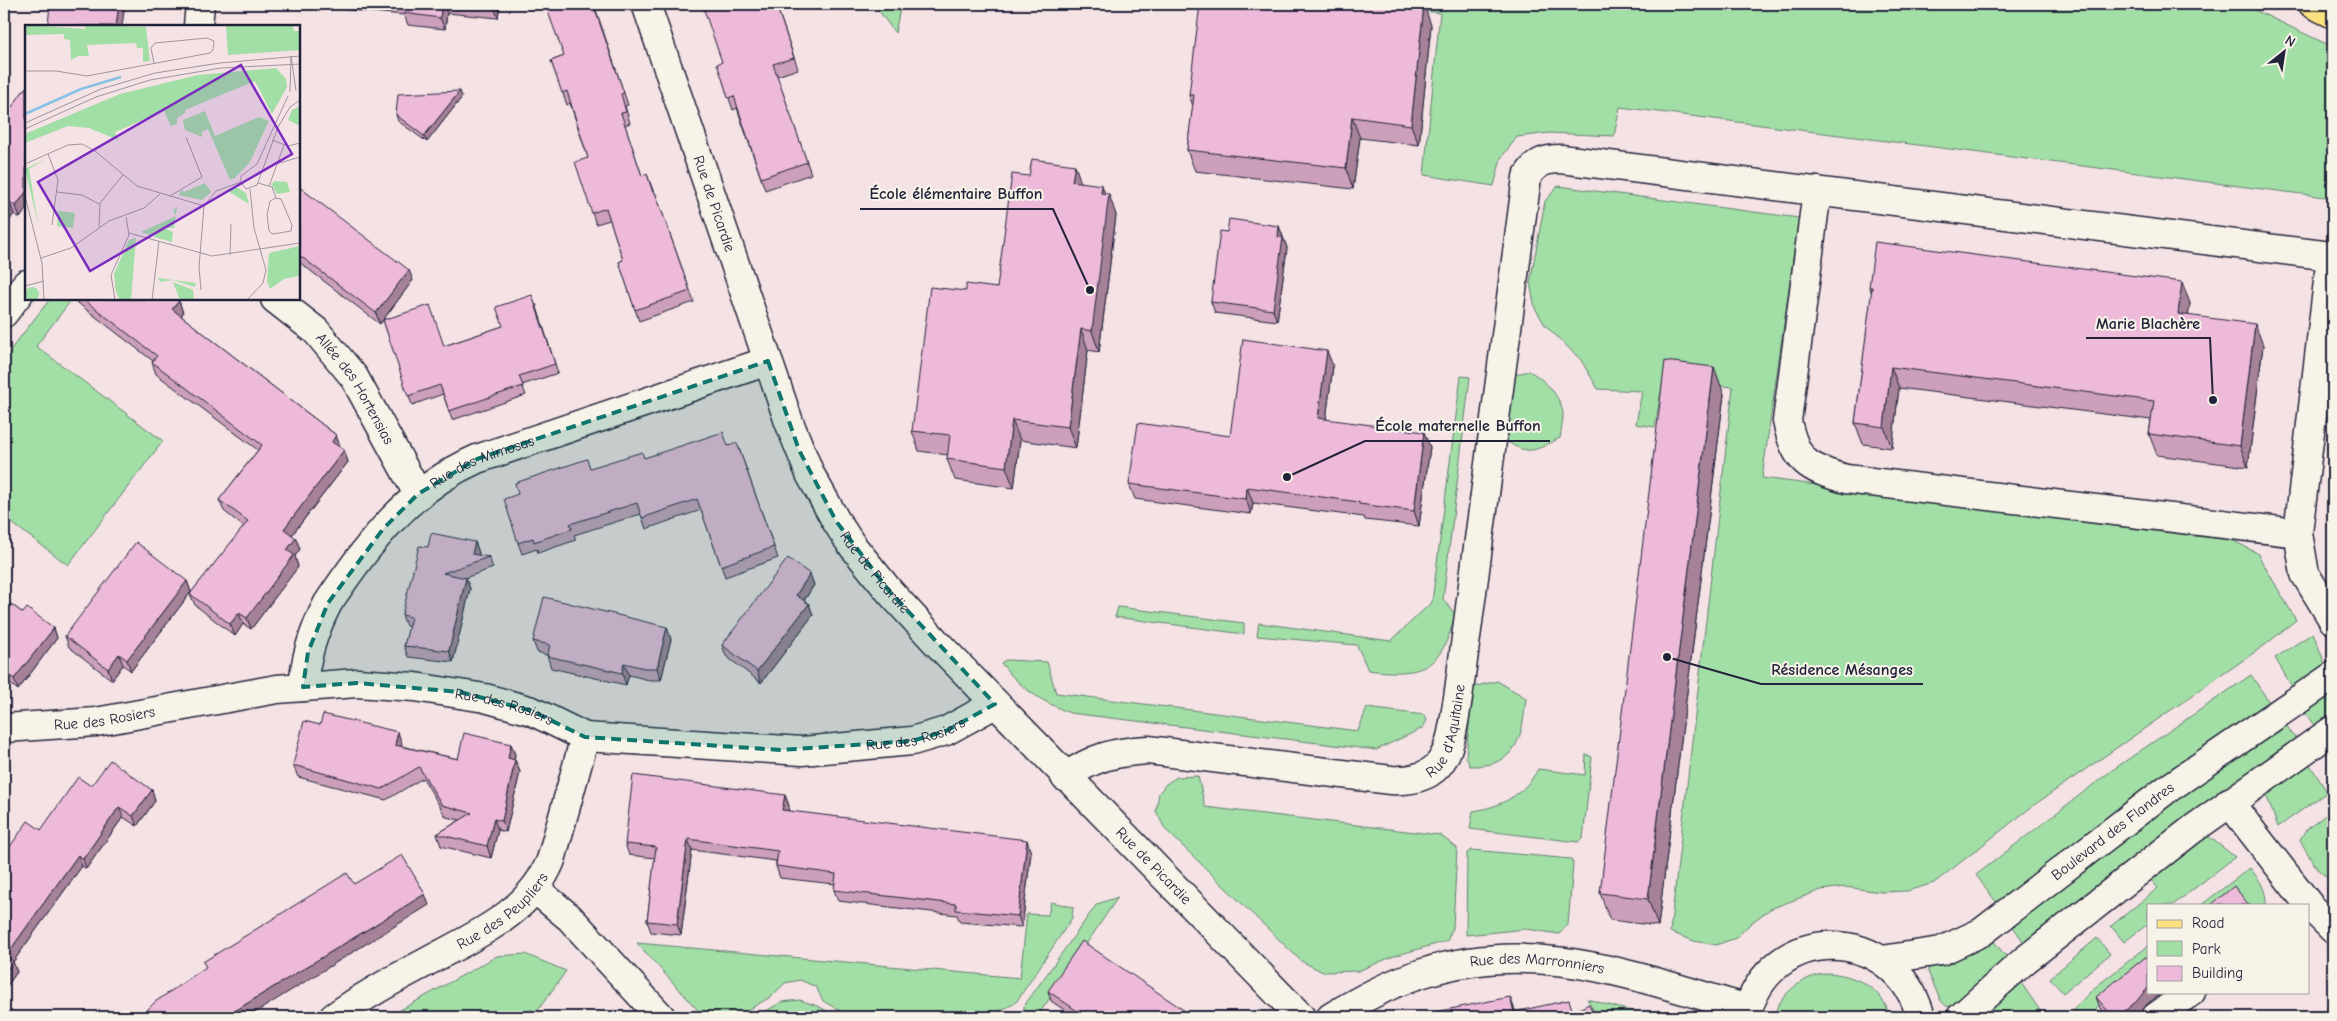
<svg xmlns="http://www.w3.org/2000/svg" width="2337" height="1021" viewBox="0 0 2337 1021" font-family="'Comic Neue',sans-serif">
	<rect width="100%" height="100%" fill="#f4e2e4"/>
	<filter id="ink" filterUnits="userSpaceOnUse"><feTurbulence type="fractalNoise" baseFrequency=".02" numOctaves="2"/><feDisplacementMap in="SourceGraphic" scale="10" xChannelSelector="R" yChannelSelector="G"/><feConvolveMatrix kernelMatrix="1 2 1 2 8 2 1 2 1" color-interpolation-filters="sRGB"/></filter>
	<g filter="url(#ink)">
		<g fill="#a2dfa6" stroke="#628070">
			<path d="M874 4H901L895 33Z"/>
			<path d="M1374 4H2242L2333 47V198L1620 107 1614 136 1549 133 1517 137 1501 158 1494 186 1424 175 1440 13Z"/>
			<path d="M1558 186 1799 218 1762 478 2228 538 2257 553 2296 620 2265 645 2034 805 1934 883 1907 891 1881 892 1845 887 1821 890 1770 909 1751 923 1736 938 1716 945 1694 941 1670 932 1733 387 1663 380 1655 427 1636 424 1642 391 1598 389 1581 360 1545 325 1535 308 1530 283 1545 201Z"/>
			<path d="M50 299H72L36 346 163 441 68 565 4 517V358Z"/>
			<path d="M1529 371C1544 379 1561 396 1563 414 1563 422 1561 431 1560 438 1536 450 1529 457 1505 440L1512 383 1516 374Z"/>
			<path d="M1461 376 1470 377 1443 599 1455 614C1442 669 1423 677 1368 670L1357 645 1257 636 1259 623 1391 641 1432 602Z"/>
			<path d="M1118 607 1244 623V634L1115 617Z"/>
			<path d="M2313 633 2327 669 2294 690 2275 658Z"/>
			<path d="M1006 660 1047 662 1056 693 1358 731 1367 708 1424 715 1427 720 1423 728 1376 750 1070 713C1041 701 1021 689 1001 663Z"/>
			<path d="M2251 675 2271 705 2000 907 1976 875 2111 771Z"/>
			<path d="M1497 681 1526 698C1522 737 1518 767 1470 766L1466 756 1473 687Z"/>
			<path d="M2333 687V719L2317 730 2302 708Z"/>
			<path d="M2283 720 2298 743 2026 945 2011 924 2089 861Z"/>
			<path d="M1586 754 1592 757 1583 838 1578 842 1470 829 1473 811C1501 807 1525 794 1538 769L1585 775Z"/>
			<path d="M2307 760 2327 792 2278 827 2264 789Z"/>
			<path d="M1198 776 1205 807 1440 835 1457 848 1453 927 1447 941 1394 956 1358 971 1323 972 1301 961 1165 829 1156 811 1159 793 1166 784 1177 777Z"/>
			<path d="M2333 809V879C2318 877 2308 853 2300 840L2305 831Z"/>
			<path d="M2203 832 2235 857 2173 905H2148V924L2124 942 2111 926 2158 888 2147 875Z"/>
			<path d="M1472 850 1571 859 1573 864 1568 925 1559 934 1526 929 1466 935 1467 853Z"/>
			<path d="M2250 868C2259 879 2267 890 2266 905H2201Z"/>
			<path d="M1118 897 1037 1017H1023L1024 1006 1097 904Z"/>
			<path d="M1051 902 1073 907 1072 918 1017 1001C1008 1009 997 1010 988 1017H851L823 1001 816 987 800 980 785 983 772 996 736 1017H704L637 943 1020 978 1027 914 1048 915Z"/>
			<path d="M2097 938 2110 954 2063 993 2050 978Z"/>
			<path d="M1992 939 2008 959 1955 1007 1946 1006 1941 1001 1928 972 1929 967Z"/>
			<path d="M2148 946V966L2096 1008 2103 1017H2079L2074 1009 2093 989Z"/>
			<path d="M525 954 566 971 533 1017H388L497 956Z"/>
			<path d="M1828 973C1856 975 1882 988 1890 1017H1773C1782 992 1801 977 1828 973Z"/>
			<path d="M2017 977 2041 1012 2037 1017H1976Z"/>
			<path d="M1587 999 1652 1017H1598Z"/>
			<path d="M800 1000 820 1007 837 1017H755L782 1002Z"/>
		</g>
		<g fill="none" stroke-linecap="round" stroke-linejoin="round">
			<defs>
				<g id="minor">
					<path id="s1" d="M646 4 789 422 810 474 836 521 851 544 890 592 936 642 1301 1017"/>
					<path d="M198 26 200 4"/>
					<path d="M1817 191 1787 421C1796 462 1807 468 1846 479L2298 533"/>
					<path id="s2" d="M275 299 316 331 354 377 418 494"/>
					<path d="M4 313 26 284"/>
					<path id="s3" d="M303 687C305 657 314 630 328 603 368 543 409 489 477 459L768 361"/>
					<path id="s4" d="M4 728 96 722 277 689 357 683 415 687 485 698 532 711 585 737 802 751 912 741 946 731 995 704"/>
					<path id="s5" d="M1065 777C1094 757 1114 752 1148 750L1391 780C1450 783 1450 744 1458 698L1527 177C1536 162 1545 159 1561 159L2331 256 2298 533 2305 574 2333 620"/>
					<path d="M2229 802 2310 906 2333 929"/>
					<path d="M535 889 570 918 661 1017"/>
					<path id="s6" d="M1882 960 1941 951 1982 932 2166 790 2333 676"/>
					<path id="s7" d="M334 1017C362 997 392 980 423 964 471 937 529 915 551 860L585 737"/>
					<path id="s8" d="M1331 1017C1360 1000 1390 983 1423 973 1537 936 1638 978 1748 1009"/>
					<path d="M1746 1017C1769 921 1895 923 1921 1017"/>
					<path d="M1961 1017 2025 960 2193 829 2333 730"/>
					<path d="M2156 1017 2191 992"/>
				</g>
				<path id="major" d="M2313 4 2333 14"/>
			</defs>
			<use href="#minor" stroke="#22223b" stroke-width="31"/>
			<use href="#major" stroke="#22223b" stroke-width="31"/>
			<use href="#minor" stroke="#f7f3e8" stroke-width="28"/>
			<use href="#major" stroke="#fbe180" stroke-width="28"/>
		</g>
		<g fill="#cca0bb" stroke="#22223b">
			<path d="M285 4H500L498 18 447 13 445 29 408 25 404 15Z"/>
			<path d="M594 4 628 105 625 106 630 123 625 125 642 176 647 174 654 193 655 192 694 302 639 321 619 262 623 260 610 220 596 224 592 213 588 158 570 103 567 105 551 61 564 56Z"/>
			<path d="M776 4 798 69 777 76 811 174 765 190 737 108 733 110 723 81Z"/>
			<path d="M1431 25 1419 145 1360 138 1353 189 1195 171 1187 150 1193 106 1189 95Z"/>
			<path d="M26 87V209L20 218 14 214 4 228Z"/>
			<path d="M462 97 427 142 398 121 396 115Z"/>
			<path d="M1081 182 1105 194 1116 215 1099 352 1088 350 1076 448 1020 440 1014 488 955 480 947 459 948 455 919 451 912 431 966 291 997 288Z"/>
			<path d="M299 187 413 280 383 320 444 346 503 326 536 304 558 373 522 385 526 395 452 420 443 394 412 405 383 320 380 324 299 262Z"/>
			<path d="M1279 226 1287 248 1277 321 1215 313 1211 302 1227 232Z"/>
			<path d="M1869 287 2190 303 2188 316 2263 345 2248 467 2157 455 2149 434 2151 420 1899 388 1892 448 1863 444 1855 423 1872 293Z"/>
			<path d="M74 299H176L179 301 183 313 181 316 336 435 340 447V448L344 450 348 462 292 535 300 549 295 556 298 567 251 629 243 624 235 636 195 605 190 594 244 527 224 511 219 500 258 450 156 374 152 362 153 361 74 300Z"/>
			<path d="M1333 366 1326 419 1430 447 1419 526 1365 520 1364 517 1253 503 1251 514 1135 499 1129 484 1230 436Z"/>
			<path d="M1724 394 1658 926 1610 920 1600 893Z"/>
			<path d="M737 443 778 558 725 577 701 510 646 529 641 514 574 535 576 540 538 553 537 549 522 554 518 543V494L590 468 644 458 728 446Z"/>
			<path d="M475 542 479 553 478 556 489 557 493 568 465 578H466L470 589 453 662 408 657 404 646 409 627 406 626 402 615 428 547Z"/>
			<path d="M810 574 814 585 804 601 809 604 813 615 761 683 726 656 722 645Z"/>
			<path d="M187 581 191 592 131 671 123 665 112 680 69 647 65 636Z"/>
			<path d="M4 599 23 613 54 628 57 638 18 690 4 679Z"/>
			<path d="M671 639 661 680H649L629 675 626 685 551 668 547 655 537 652 533 641Z"/>
			<path d="M320 725 402 744 401 746 458 759 511 744 515 755 514 760H515L520 772 506 832 498 830 491 858 441 846 437 834 460 820 446 817 423 778 386 800 298 777 293 765Z"/>
			<path d="M91 786 152 790 155 801 137 826 123 817 86 869 82 866 13 962 17 972 4 990V855L41 830Z"/>
			<path d="M785 795 789 806 788 811 1031 852 1022 927 960 922 957 915 838 901 834 890 835 884 780 878 776 866V861L692 850 681 935 651 932 647 921 655 858 629 855 625 844Z"/>
			<path d="M1048 991 1194 1017H1075L1051 1001Z"/>
			<path d="M2096 997 2147 1004 2141 1012 2136 1017H2107L2100 1008Z"/>
		</g>
		<g fill="#a68298" stroke="#22223b">
			<path d="M119 4H125L122 26H116Z"/>
			<path d="M442 4H443L447 13 445 29 440 18Z"/>
			<path d="M494 4H500L498 18 494 7Z"/>
			<path d="M1424 5 1431 25 1419 145 1411 125Z"/>
			<path d="M460 91 462 97 427 142 424 136Z"/>
			<path d="M1352 117 1360 138 1353 189 1346 168Z"/>
			<path d="M1075 165 1082 186 1072 181Z"/>
			<path d="M1102 185 1108 202 1109 194 1116 215 1099 352 1092 331Z"/>
			<path d="M26 192V209L20 218 16 206Z"/>
			<path d="M10 202 14 214 4 228V211Z"/>
			<path d="M1279 226 1287 248 1277 321 1273 310 1278 237Z"/>
			<path d="M409 270 413 280 380 324 376 313Z"/>
			<path d="M2182 282 2190 303 2186 335 2178 314Z"/>
			<path d="M179 301 183 313 177 321 172 309Z"/>
			<path d="M2255 324 2263 345 2248 467 2240 446Z"/>
			<path d="M1081 329 1088 350 1076 448 1068 427Z"/>
			<path d="M1327 351 1333 366 1324 434 1318 418Z"/>
			<path d="M1714 367 1724 394 1658 926 1648 899Z"/>
			<path d="M1891 367 1899 388 1892 448 1884 427Z"/>
			<path d="M1012 420 1020 440 1014 488 1006 467Z"/>
			<path d="M1424 432 1430 447 1419 526 1414 511Z"/>
			<path d="M336 435 340 447 336 454 332 442Z"/>
			<path d="M344 450 348 462 288 540 284 529Z"/>
			<path d="M1247 487 1253 503 1251 514 1246 499Z"/>
			<path d="M296 538 300 549 295 556 298 567 251 629 247 618 287 550Z"/>
			<path d="M475 542 479 553 477 561 472 554Z"/>
			<path d="M810 574 814 585 800 606 796 595Z"/>
			<path d="M466 578 470 589 453 662 449 651Z"/>
			<path d="M187 581 191 592 131 671 127 660Z"/>
			<path d="M809 604 813 615 761 683 757 671Z"/>
			<path d="M239 613 243 624 235 636 230 624Z"/>
			<path d="M667 627 671 639 661 680 657 668Z"/>
			<path d="M54 628 57 638 18 690 14 679Z"/>
			<path d="M119 654 123 665 112 680 108 669Z"/>
			<path d="M624 663 629 675 626 685 622 673Z"/>
			<path d="M398 732 402 744 399 757 395 745Z"/>
			<path d="M511 744 515 755 512 770 508 758Z"/>
			<path d="M515 760 520 772 506 832 502 821Z"/>
			<path d="M152 790 155 801 137 826 133 816Z"/>
			<path d="M785 795 789 806 787 822 782 810Z"/>
			<path d="M119 807 123 817 86 869 83 859Z"/>
			<path d="M494 819 498 830 491 858 487 846Z"/>
			<path d="M688 839 692 850 681 935 677 924Z"/>
			<path d="M1027 840 1031 852 1022 927 1018 916Z"/>
			<path d="M78 855 82 866 13 962 17 972 4 990V974L6 956Z"/>
			<path d="M425 894 429 905 248 1017H225Z"/>
			<path d="M2148 988V992H2163L2147 1004 2141 1012 2136 1017H2117L2143 993Z"/>
			<path d="M1510 997 1515 1010 1517 1017 1514 1012Z"/>
		</g>
		<g fill="#edbad9" stroke="#22223b">
			<path d="M50 4H119L116 26H48Z"/>
			<path d="M399 4H442L440 18 403 13 405 4Z"/>
			<path d="M464 4H494V7Z"/>
			<path d="M562 4H593L624 93 621 94 626 112 621 113 642 176 647 174 653 193 655 192 690 291 635 310 619 262 623 260 606 208 592 213 575 162 588 158 567 91 562 93 551 61 564 56 547 9Z"/>
			<path d="M702 4H776L794 58 773 64 807 162 761 178 734 96 728 98 723 81 717 64 722 62Z"/>
			<path d="M1200 4H1417L1424 5 1411 125 1352 117 1346 168 1187 150 1194 95H1189Z"/>
			<path d="M26 87V192L16 206 10 202 4 211V118Z"/>
			<path d="M460 91 424 136 396 115 398 94Z"/>
			<path d="M1032 159 1075 165 1072 181 1102 185 1101 193 1109 194 1092 331 1081 329 1068 427 1012 420 1006 467 947 459 950 435 912 431 930 287 966 291V284L997 288 1012 174 1029 176Z"/>
			<path d="M299 187 409 270 376 313 299 255Z"/>
			<path d="M1229 219 1279 226 1278 237H1283L1273 310 1211 302 1220 231 1227 232Z"/>
			<path d="M1875 242 2182 282 2178 314 2255 324 2240 446 2149 434 2154 401 1891 367 1884 427 1855 423 1872 287H1869Z"/>
			<path d="M532 295 555 364 519 376 523 386 449 411 440 385 408 396 383 320 430 305 444 346 503 326 496 307Z"/>
			<path d="M83 299H176L179 301 172 309 336 435 332 442 344 450 284 529 296 538 287 550 294 555 247 618 239 613 230 624 190 594 248 521 219 500 262 445 152 362 157 356Z"/>
			<path d="M1243 339 1327 351 1318 418 1424 432 1414 511 1359 504V502L1247 487 1246 499 1129 484 1138 423 1230 436Z"/>
			<path d="M1665 361 1714 367 1648 899 1600 893Z"/>
			<path d="M723 432 728 446 737 443 774 547 721 566 697 499 642 518 637 503 570 524 572 529 534 542 533 538 518 543 504 499 518 494 515 483 587 459 590 468 642 452 644 458Z"/>
			<path d="M431 533 475 542 472 554 489 557 443 573 466 578 449 651 404 646 411 617 402 615 419 546 428 547Z"/>
			<path d="M136 542 187 581 127 660 119 654 108 669 65 636Z"/>
			<path d="M788 558 810 574 796 595 809 604 757 671 722 645Z"/>
			<path d="M544 597 667 627 657 668H644L624 663 622 673 547 656 550 645 533 641Z"/>
			<path d="M4 599 23 613 27 608 54 628 14 679 4 671Z"/>
			<path d="M323 714 398 732 395 745 458 759 464 733 511 744 508 758 515 760 502 821 494 819 487 846 437 834 472 813 442 805 419 767 382 789 293 765 304 721 320 725Z"/>
			<path d="M110 760 152 790 133 816 119 807 83 859 78 855 6 956 13 961 4 974V855L28 821 41 830 78 777 91 786Z"/>
			<path d="M633 775 785 795 782 810 1027 840 1018 916 956 910V904L834 890 836 874 776 866 778 851 688 839 677 924 647 921 656 847 625 844Z"/>
			<path d="M402 855 425 894 225 1017H145L142 1015 155 1002 206 967 203 962 347 873 354 884Z"/>
			<path d="M2234 886 2249 905H2211Z"/>
			<path d="M1082 941 1194 1017H1086L1048 991Z"/>
			<path d="M2148 955V988L2143 993 2137 1001 2117 1017H2113L2096 997Z"/>
			<path d="M1510 997 1514 1012 1569 1000 1573 1012 1589 1004 1595 1017H1410Z"/>
			<path d="M531 1010 541 1017H526Z"/>
		</g>
	</g>
	<path fill="#0f766e" fill-opacity="0.2" stroke="#0f766e" stroke-width="4" stroke-dasharray="10 6" stroke-linejoin="round" d="M768 361 799 450 836 521 890 592 995 704 946 731 912 741 781 750 585 737 532 711 460 692 357 683 303 687 308 652 328 603 383 529 418 494 477 459Z"/>
	<g text-anchor="middle" dominant-baseline="central" stroke-width="4" stroke-linejoin="round" paint-order="stroke">
		<g font-size="15" fill="#22223b" stroke="#f7f3e8">
			<text stroke="none"><textPath href="#s1" startOffset="211">Rue de Picardie</textPath></text>
			<text stroke="none"><textPath href="#s2" startOffset="122">Allée des Hortensias</textPath></text>
			<text stroke="none"><textPath href="#s3" startOffset="302">Rue des Mimosas</textPath></text>
			<text stroke="none"><textPath href="#s1" startOffset="616">Rue de Picardie</textPath></text>
			<text stroke="none"><textPath href="#s4" startOffset="506">Rue des Rosiers</textPath></text>
			<text stroke="none"><textPath href="#s4" startOffset="101">Rue des Rosiers</textPath></text>
			<text stroke="none"><textPath href="#s5" startOffset="420">Rue d'Aquitaine</textPath></text>
			<text stroke="none"><textPath href="#s4" startOffset="926">Rue des Rosiers</textPath></text>
			<text stroke="none"><textPath href="#s6" startOffset="270">Boulevard des Flandres</textPath></text>
			<text stroke="none"><textPath href="#s1" startOffset="1021">Rue de Picardie</textPath></text>
			<text stroke="none"><textPath href="#s7" startOffset="200">Rue des Peupliers</textPath></text>
			<text stroke="none"><textPath href="#s8" startOffset="218">Rue des Marronniers</textPath></text>
		</g>
	</g>
	<g transform="translate(25 25)">
		<rect width="275" height="275" fill="#f4e2e4"/>
		<path d="M0 0 60 4 61 0 121 2 125 36 118 37V23H112L111 18 62 20 64 31H53L46 35 45 15 39 14V9L0 10ZM201 0H268L269 6H275V25L203 30ZM251 43 261 54 262 62 247 89 230 56 160 85V88L152 93V99L146 101 139 86 90 107 93 115 64 103 43 101 0 118 2 108 95 69 173 50ZM275 81V99L273 100 263 95 267 85ZM180 86 190 111 234 92 244 96 225 137 210 153 205 155 183 104 177 107V112L160 105 158 95ZM21 134 4 144 13 198 0 144ZM250 156 262 157 265 167 252 169 246 159ZM180 158 186 167 177 175 154 170 156 165 159 167ZM211 162 221 168 224 179 201 165ZM35 170 34 186 50 188 48 203 32 201ZM152 182 149 203H139L148 207 147 217 129 212 134 202 128 211 116 207 151 191 148 185ZM111 213 106 275H95L91 267 89 249 104 215ZM275 221 274 251 259 254 245 264 242 256 244 228ZM133 253 171 258 170 262 148 255 135 257ZM148 257 168 265 169 275H155ZM0 269a7 7 0 1 1 14 0a7 7 0 1 1-14 0Z" fill="#a2dfa6"/>
		<path fill="none" stroke="#87c2e6" stroke-width="2.5" d="M0 89 56 64 96 52"/>
		<path fill="none" stroke="#a095a0" stroke-width="1" d="M266 31 271 66M0 46H31L62 51 185 28 188 25 189 16 182 13 130 18 126 23 129 38M265 67 266 31M263 71 232 139 216 151V158L221 164 232 160 253 102 265 82 275 75M0 98 76 64 130 48 195 38 275 31M0 104 71 72 125 55 196 43 275 39M247 115 263 121 275 118M23 129 33 155 27 200M0 139 43 120 57 119 70 126 112 161 179 181M251 139 275 132M233 158 247 162 251 173M244 161 259 120M32 167 57 170 74 179M0 171 17 238 19 275M145 171 177 152 161 112M251 173 256 174 267 200 266 206 248 209 244 206 242 190 245 176ZM74 202 75 178 98 150M104 208 187 231 275 218M205 230 206 199M16 233 46 223 84 196 119 183 135 169M0 261 19 256M176 265 174 242 179 181 191 166 216 157M90 275 86 250 104 210 101 192M127 275 134 216M222 275 238 258 241 245 229 203 225 164"/>
		<path fill="#7b2cbf" fill-opacity="0.15" stroke="#7b2cbf" stroke-width="2.5" d="M216 40 267 129 65 246 13 157Z"/>
		<rect width="275" height="275" fill="none" stroke="#22223b" stroke-width="2.5"/>
	</g>
	<path fill="none" stroke="#22223b" stroke-width="2" d="M1090 290L1053 209H860M2213 400L2210 338H2086M1287 477L1365 441H1550M1667 657L1761 684H1923"/>
	<g fill="#22223b" stroke="#f7f3e8" stroke-width="2">
		<circle cx="1090" cy="290" r="5"/>
		<circle cx="2213" cy="400" r="5"/>
		<circle cx="1287" cy="477" r="5"/>
		<circle cx="1667" cy="657" r="5"/>
	</g>
	<g font-size="16" text-anchor="middle" font-weight="bold" fill="#22223b" stroke="#f7f3e8" stroke-width="4" stroke-linejoin="round" paint-order="stroke">
		<text x="956" y="199">École élémentaire Buffon</text>
		<text x="2148" y="329">Marie Blachère</text>
		<text x="1458" y="431">École maternelle Buffon</text>
		<text x="1842" y="675">Résidence Mésanges</text>
	</g>
	<rect width="2337" height="1021" fill="none" stroke="#f7f3e8" stroke-width="20"/>
	<rect x="10" y="10" width="2317" height="1001" fill="none" stroke="#22223b" stroke-width="2" filter="url(#ink)"/>
	<rect x="2147" y="904" width="162" height="90" fill="#f7f3e8" stroke="#a29fa3"/>
	<rect x="2157" y="920" width="25" height="8" fill="#fbe180" stroke="#a29fa3"/>
	<text x="2192" y="928" font-size="15" fill="#22223b">Road</text>
	<rect x="2157" y="941" width="25" height="15" fill="#a2dfa6" stroke="#a29fa3"/>
	<text x="2192" y="954" font-size="15" fill="#22223b">Park</text>
	<rect x="2157" y="966" width="25" height="15" fill="#edbad9" stroke="#a29fa3"/>
	<text x="2192" y="978" font-size="15" fill="#22223b">Building</text>
	<g transform="translate(2284 52) rotate(30)" stroke="#f7f3e8" stroke-width="4" paint-order="stroke">
	<path d="M0-4L9 19L0 12L-9 19Z" fill="#22223b"/>
	<text y="-8" font-size="14" font-weight="bold" text-anchor="middle" fill="#22223b">N</text>
	</g>
</svg>
